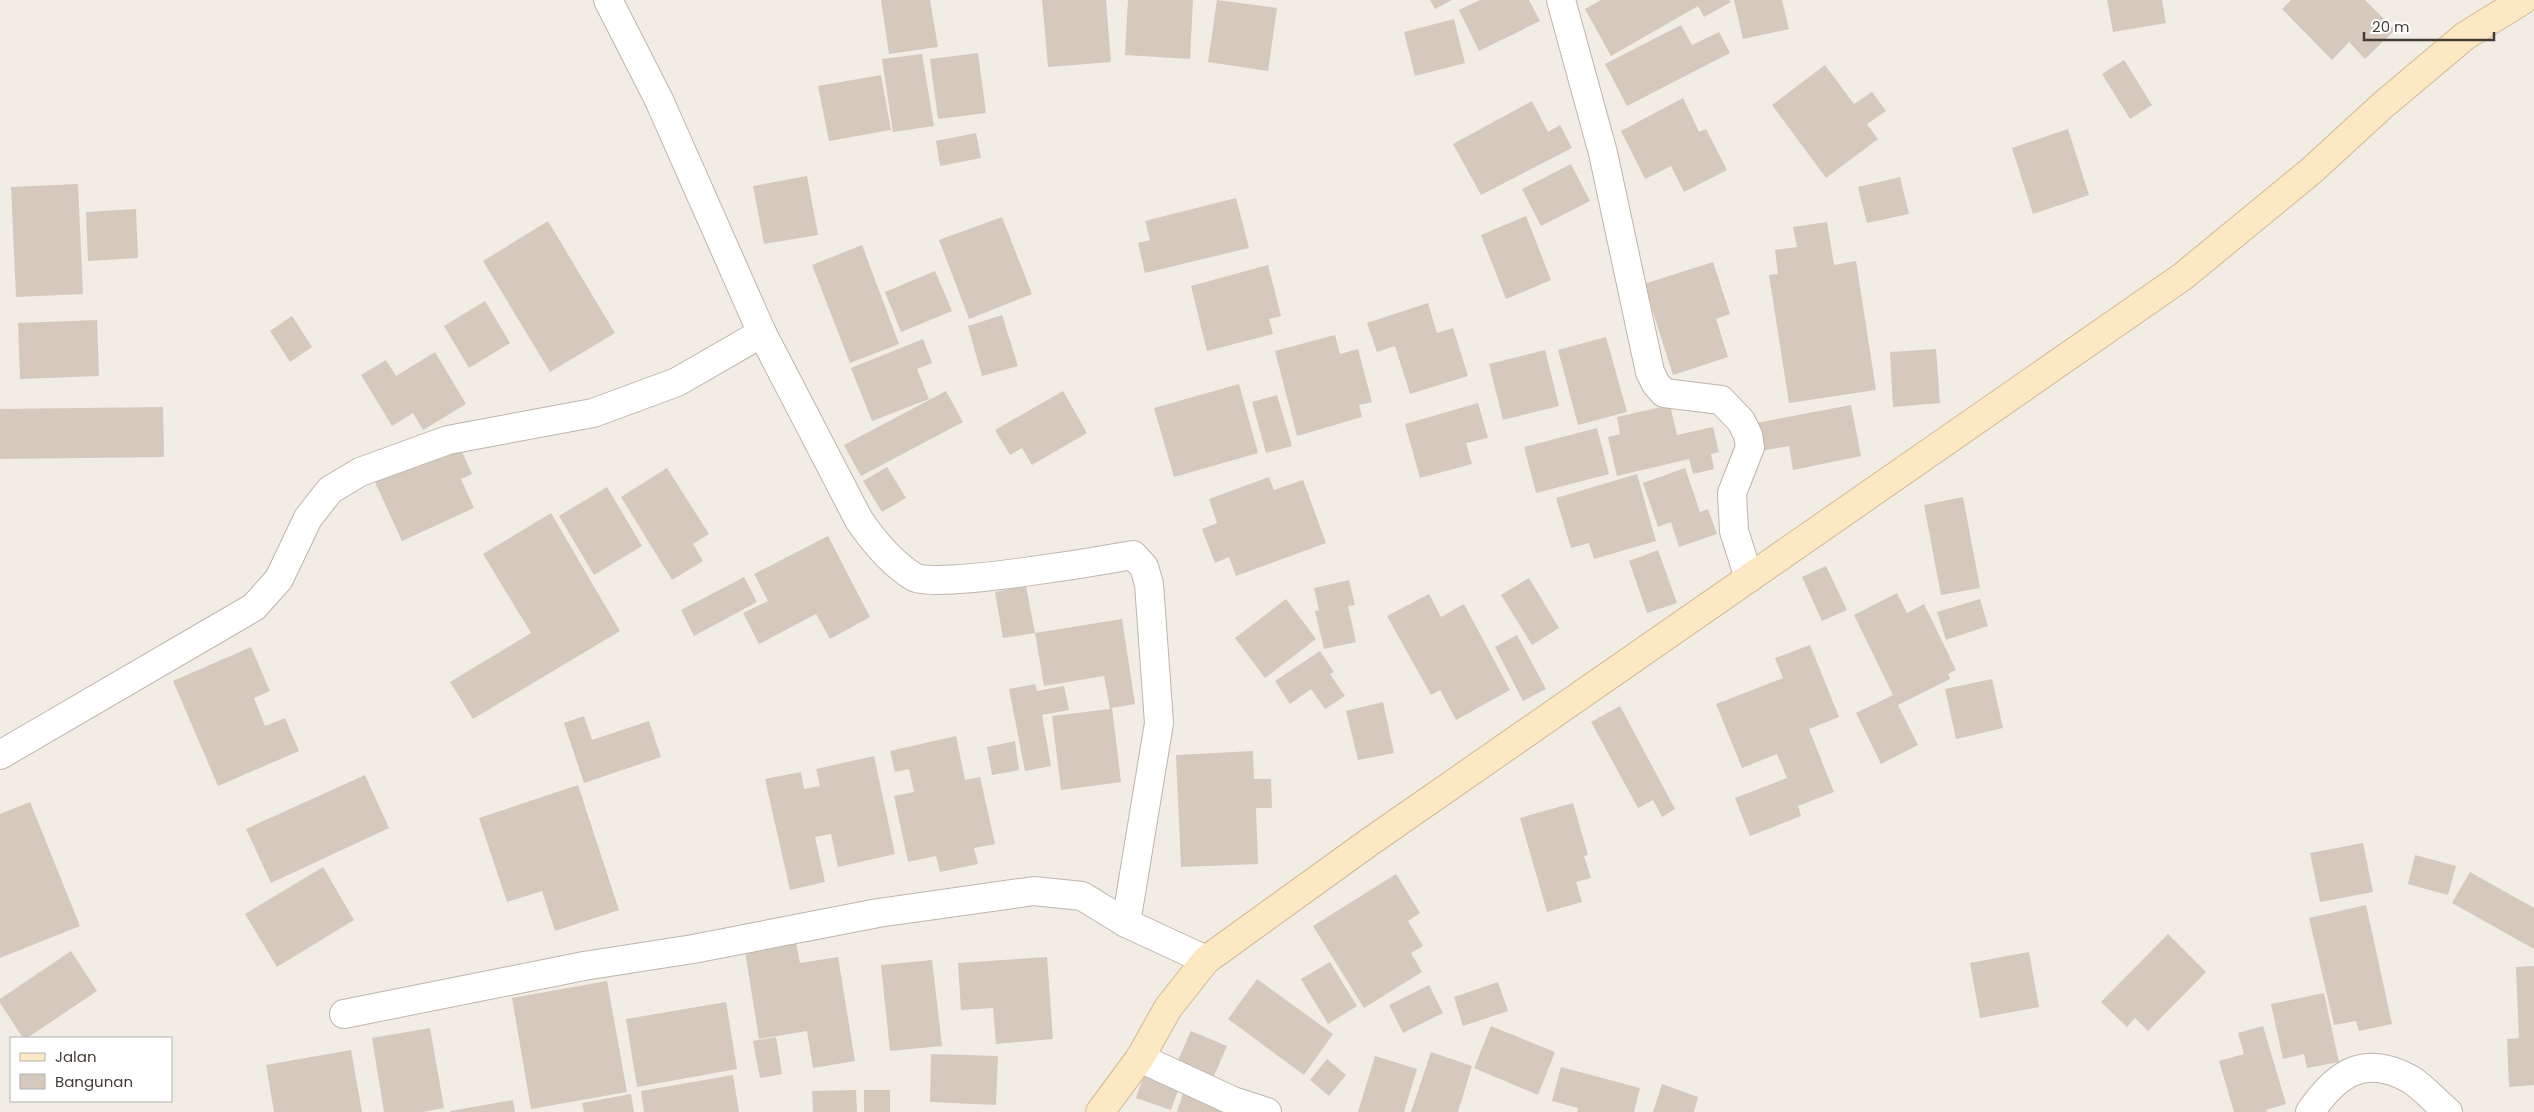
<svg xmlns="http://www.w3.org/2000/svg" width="2534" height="1112" viewBox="0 0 2534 1112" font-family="Poppins,sans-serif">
	<rect width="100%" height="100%" fill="#f1ece4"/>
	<g fill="#d5c9bd">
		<path d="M881 0H930L938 47 889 54Z"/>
		<path d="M1042 0H1106L1111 62 1048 67Z"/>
		<path d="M1128 0H1193L1190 59 1125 55Z"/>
		<path d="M1217 0 1277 8 1268 71 1208 62Z"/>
		<path d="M1430 0H1452L1435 9Z"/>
		<path d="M1480 0H1529L1540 21 1479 51 1459 10Z"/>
		<path d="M1601 0H1729L1731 2 1704 17 1698 6 1611 56 1585 9Z"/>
		<path d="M1734 0H1782L1789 29 1743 39Z"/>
		<path d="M2107 0H2162L2166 23 2113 32Z"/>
		<path d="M2291 0H2365L2395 30 2365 59 2349 42 2332 60 2282 9Z"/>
		<path d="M1454 19 1465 63 1415 76 1404 32Z"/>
		<path d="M1681 25 1692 45 1719 32 1730 53 1627 106 1605 64Z"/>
		<path d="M978 53 986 113 938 119 930 59Z"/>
		<path d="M922 54 934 126 893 132 882 59Z"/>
		<path d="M2124 60 2152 105 2130 119 2102 74Z"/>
		<path d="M1825 65 1854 104 1872 92 1886 111 1867 124 1878 139 1826 178 1772 105Z"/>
		<path d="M881 75 891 130 829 141 818 86Z"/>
		<path d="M1683 98 1699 132 1706 129 1727 170 1684 192 1671 166 1645 179 1621 131Z"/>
		<path d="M1532 101 1548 132 1560 125 1572 148 1481 195 1453 144Z"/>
		<path d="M2068 129 2089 195 2033 214 2012 148Z"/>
		<path d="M976 133 981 158 940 166 936 141Z"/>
		<path d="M1571 164 1590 201 1541 226 1522 189Z"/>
		<path d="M807 176 818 235 764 244 753 186Z"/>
		<path d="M1900 177 1909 214 1867 223 1858 187Z"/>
		<path d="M78 184 83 294 16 297 11 187Z"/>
		<path d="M1236 198 1249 248 1145 273 1138 243 1150 240 1145 221Z"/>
		<path d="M136 209 138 258 88 261 86 212Z"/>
		<path d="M1526 216 1551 280 1506 299 1481 235Z"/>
		<path d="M1002 217 1032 294 969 319 939 240Z"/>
		<path d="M548 221 615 333 550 372 483 261Z"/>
		<path d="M1827 222 1834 265 1856 261 1876 390 1789 403 1769 275 1778 274 1775 250 1797 247 1793 227Z"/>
		<path d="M862 245 899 344 850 363 812 265Z"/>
		<path d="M1713 262 1730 314 1716 319 1728 357 1673 375 1644 284Z"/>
		<path d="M1268 265 1281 316 1269 319 1273 334 1207 351 1191 286Z"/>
		<path d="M935 271 952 311 901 332 885 292Z"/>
		<path d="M485 301 510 343 469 368 444 326Z"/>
		<path d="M1428 303 1437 333 1453 328 1468 376 1410 394 1395 346 1377 352 1367 323Z"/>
		<path d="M1002 315 1018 366 982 376 968 326Z"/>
		<path d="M292 316 312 347 290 362 270 331Z"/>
		<path d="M97 320 99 376 20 379 18 323Z"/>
		<path d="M1335 335 1340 354 1358 349 1372 402 1359 405 1362 417 1297 436 1275 351Z"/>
		<path d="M1606 337 1627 412 1578 425 1558 350Z"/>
		<path d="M923 339 932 363 917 369 929 399 872 421 851 368Z"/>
		<path d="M1936 349 1940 403 1893 407 1890 352Z"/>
		<path d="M1545 350 1559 406 1503 420 1489 364Z"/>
		<path d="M435 352 466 404 423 430 413 413 392 426 361 375 386 360 396 376Z"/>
		<path d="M1239 384 1258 453 1174 477 1154 408Z"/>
		<path d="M946 391 963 422 861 476 844 445Z"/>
		<path d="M1063 391 1087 433 1032 465 1022 448 1010 455 995 430Z"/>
		<path d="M1277 395 1292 446 1266 453 1252 402Z"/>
		<path d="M1478 403 1488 438 1466 443 1472 464 1420 478 1405 424Z"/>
		<path d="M1670 405 1677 435 1713 427 1719 452 1711 454 1714 469 1693 474 1689 459 1617 476 1608 437 1620 434 1617 417Z"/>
		<path d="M1851 405 1861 456 1793 470 1789 446 1761 451 1756 423Z"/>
		<path d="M163 407 164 457 0 459V409Z"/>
		<path d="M1597 428 1609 474 1536 493 1524 447Z"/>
		<path d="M458 443 472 474 461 479 474 508 402 541 375 482Z"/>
		<path d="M887 467 906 498 882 512 863 481Z"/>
		<path d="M667 468 709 534 693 544 703 561 672 580 621 497Z"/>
		<path d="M1685 468 1700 512 1708 509 1717 534 1679 547 1671 522 1658 527 1643 483Z"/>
		<path d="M1637 474 1656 541 1594 559 1589 543 1571 548 1556 498Z"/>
		<path d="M1269 477 1274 490 1303 480 1326 543 1236 576 1229 557 1215 563 1202 529 1217 523 1209 499Z"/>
		<path d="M607 487 642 546 594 575 559 516Z"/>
		<path d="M1963 497 1980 588 1941 595 1924 505Z"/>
		<path d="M551 513 620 631 473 719 450 682 531 633 483 554Z"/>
		<path d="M828 536 870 617 830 639 816 614 759 644 743 613 768 601 754 574Z"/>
		<path d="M1658 550 1677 603 1647 613 1629 561Z"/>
		<path d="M1826 566 1847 610 1822 621 1802 577Z"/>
		<path d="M744 577 757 602 694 636 681 610Z"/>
		<path d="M1529 578 1559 628 1532 645 1501 595Z"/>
		<path d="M1349 580 1355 605 1348 606 1356 642 1324 649 1315 611 1319 610 1314 588Z"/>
		<path d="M1026 586 1035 633 1003 638 995 592Z"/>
		<path d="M1897 593 1907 613 1924 604 1956 670 1948 674 1950 679 1898 705 1918 745 1881 764 1856 713 1893 695 1854 615Z"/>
		<path d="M1429 594 1441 617 1464 604 1510 690 1456 720 1440 690 1431 695 1387 616Z"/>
		<path d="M1286 599 1316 639 1265 678 1235 638Z"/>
		<path d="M1980 599 1988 626 1946 640 1937 612Z"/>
		<path d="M1122 619 1135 704 1112 708 1121 782 1061 790 1052 716 1110 709 1104 676 1044 686 1035 633Z"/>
		<path d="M1517 635 1546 689 1523 701 1495 647Z"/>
		<path d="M1810 645 1839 717 1809 729 1834 792 1798 806 1801 816 1750 836 1735 798 1787 778 1777 754 1742 768 1716 704 1783 678 1775 658Z"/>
		<path d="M251 647 270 691 254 698 265 726 285 718 299 751 218 786 173 681Z"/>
		<path d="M1320 651 1334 672 1330 674 1345 696 1325 709 1311 689 1290 704 1275 681Z"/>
		<path d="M1992 679 2003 728 1956 739 1945 689Z"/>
		<path d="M1035 684 1037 691 1064 686 1069 710 1042 715 1051 766 1025 771 1009 689Z"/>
		<path d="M1383 702 1394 753 1358 760 1346 711Z"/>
		<path d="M1620 706 1675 809 1662 817 1653 800 1638 808 1591 722Z"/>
		<path d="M584 716 592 740 649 721 661 757 584 783 564 723Z"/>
		<path d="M956 736 965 780 980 777 995 844 974 848 978 864 940 872 936 856 908 862 894 796 914 792 909 769 895 772 890 751Z"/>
		<path d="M1015 741 1019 770 992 775 987 747Z"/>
		<path d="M1253 751 1254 779H1271L1272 808H1256L1258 864 1181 867 1176 755Z"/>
		<path d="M874 756 895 854 838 867 831 834 815 837 825 882 790 890 765 779 801 772 804 789 820 786 816 769Z"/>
		<path d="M365 775 389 828 271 883 246 829Z"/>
		<path d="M578 785 619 910 555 931 542 891 507 902 479 818Z"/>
		<path d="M30 802 80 926 0 958V814Z"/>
		<path d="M1573 803 1588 855 1584 856 1591 878 1576 882 1582 902 1547 912 1520 818Z"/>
		<path d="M2363 843 2373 892 2320 902 2310 853Z"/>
		<path d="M2415 855 2456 866 2448 895 2408 884Z"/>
		<path d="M323 867 354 920 277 967 245 914Z"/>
		<path d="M2470 872 2534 908V949L2452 903Z"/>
		<path d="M1396 874 1420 913 1408 921 1423 946 1411 953 1422 972 1364 1008 1313 926Z"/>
		<path d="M2366 905 2392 1024 2359 1031 2356 1021 2334 1025 2309 918Z"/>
		<path d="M2168 934 2206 972 2148 1031 2135 1018 2127 1027 2101 1002Z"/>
		<path d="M796 942 800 963 838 957 855 1061 813 1068 807 1031 759 1039 745 951Z"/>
		<path d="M71 951 97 991 27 1038H23L0 1003V999Z"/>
		<path d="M2029 952 2039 1007 1980 1018 1970 963Z"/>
		<path d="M1047 957 1053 1039 996 1044 993 1008 961 1010 958 963Z"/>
		<path d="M932 960 942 1046 890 1051 881 965Z"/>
		<path d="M1330 962 1357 1006 1328 1024 1301 979Z"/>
		<path d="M2534 966V1085L2509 1087 2507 1039 2519 1038 2516 967Z"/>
		<path d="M1257 979 1333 1034 1304 1075 1228 1019Z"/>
		<path d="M607 981 627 1092 531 1109 512 998Z"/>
		<path d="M1498 982 1508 1011 1463 1026 1454 997Z"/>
		<path d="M1429 985 1443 1013 1403 1033 1389 1005Z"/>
		<path d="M2324 993 2339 1062 2307 1068 2304 1054 2283 1059 2271 1004Z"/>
		<path d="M726 1002 737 1069 637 1087 626 1019Z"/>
		<path d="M1491 1026 1555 1052 1538 1095 1474 1068Z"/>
		<path d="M2263 1026 2286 1104 2266 1110 2267 1112H2234L2219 1061 2244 1054 2238 1033Z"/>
		<path d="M430 1028 444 1108 423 1112H384L372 1038Z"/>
		<path d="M1191 1031 1227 1046 1213 1078 1177 1062Z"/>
		<path d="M776 1037 782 1074 760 1078 753 1041Z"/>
		<path d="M351 1050 362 1112H274L266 1065Z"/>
		<path d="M1431 1052 1472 1066 1458 1112H1411Z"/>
		<path d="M931 1054 998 1056 996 1105 930 1102Z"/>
		<path d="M1375 1056 1417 1069 1404 1112H1358Z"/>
		<path d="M1327 1059 1346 1075 1329 1096 1310 1080Z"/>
		<path d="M1561 1067 1640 1088 1634 1112H1577L1578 1108 1552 1101Z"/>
		<path d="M1146 1069 1181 1082 1171 1110 1136 1098Z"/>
		<path d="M733 1075 739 1112H644L641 1091Z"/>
		<path d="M1662 1084 1698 1097 1694 1112H1653Z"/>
		<path d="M856 1090 857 1112H813L812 1091Z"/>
		<rect x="864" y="1090" width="26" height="22"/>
		<path d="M1183 1093 1246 1112H1177Z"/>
		<path d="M631 1094 634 1112H584L582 1103Z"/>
		<path d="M513 1100 515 1112H450V1111Z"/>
	</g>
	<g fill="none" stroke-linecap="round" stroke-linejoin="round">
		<defs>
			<g id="street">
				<path d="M608 0 659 100 762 333 859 520C874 542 891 563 914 577 935 589 1100 561 1133 555L1144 567 1149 584 1159 723 1126 923"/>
				<path d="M1561 0 1603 153 1650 372 1656 384 1664 393 1721 400 1741 421 1748 435 1750 447 1732 493 1734 531 1749 578"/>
				<path d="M0 755 254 607 279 579 308 518 330 490 360 472 448 440 593 413 677 382 762 333"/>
				<path d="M344 1014 584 966 693 949 878 913 1034 891 1082 896 1126 923 1206 960"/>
				<path d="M1140 1058 1233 1101 1267 1112"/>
				<path d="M2310 1112C2337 1073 2364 1054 2410 1079 2423 1087 2436 1102 2448 1112"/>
			</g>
			<path id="secondary" d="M1100 1112 1140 1058 1168 1008 1206 960 1368 843 2182 277 2311 171 2383 105 2465 36 2523 0"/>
		</defs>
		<use href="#street" stroke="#bfb5aa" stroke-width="30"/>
		<use href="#secondary" stroke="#d0ba96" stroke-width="30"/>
		<use href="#street" stroke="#fff" stroke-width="28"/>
		<use href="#secondary" stroke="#fce8c3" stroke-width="28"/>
	</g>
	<rect x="10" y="1037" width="162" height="65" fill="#ffffff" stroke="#b4b1ae"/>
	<rect x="20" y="1053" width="25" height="8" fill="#fce8c3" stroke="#b4b1ae"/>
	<text x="55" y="1062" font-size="15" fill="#433c34">Jalan</text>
	<rect x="20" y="1074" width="25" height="15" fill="#d5c9bd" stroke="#b4b1ae"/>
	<text x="55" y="1087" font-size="15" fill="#433c34">Bangunan</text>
	<path d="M2364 32v8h130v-8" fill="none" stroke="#433c34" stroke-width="2.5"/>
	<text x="2372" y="32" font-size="15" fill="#433c34" stroke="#ffffff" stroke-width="4" paint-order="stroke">20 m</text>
</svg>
